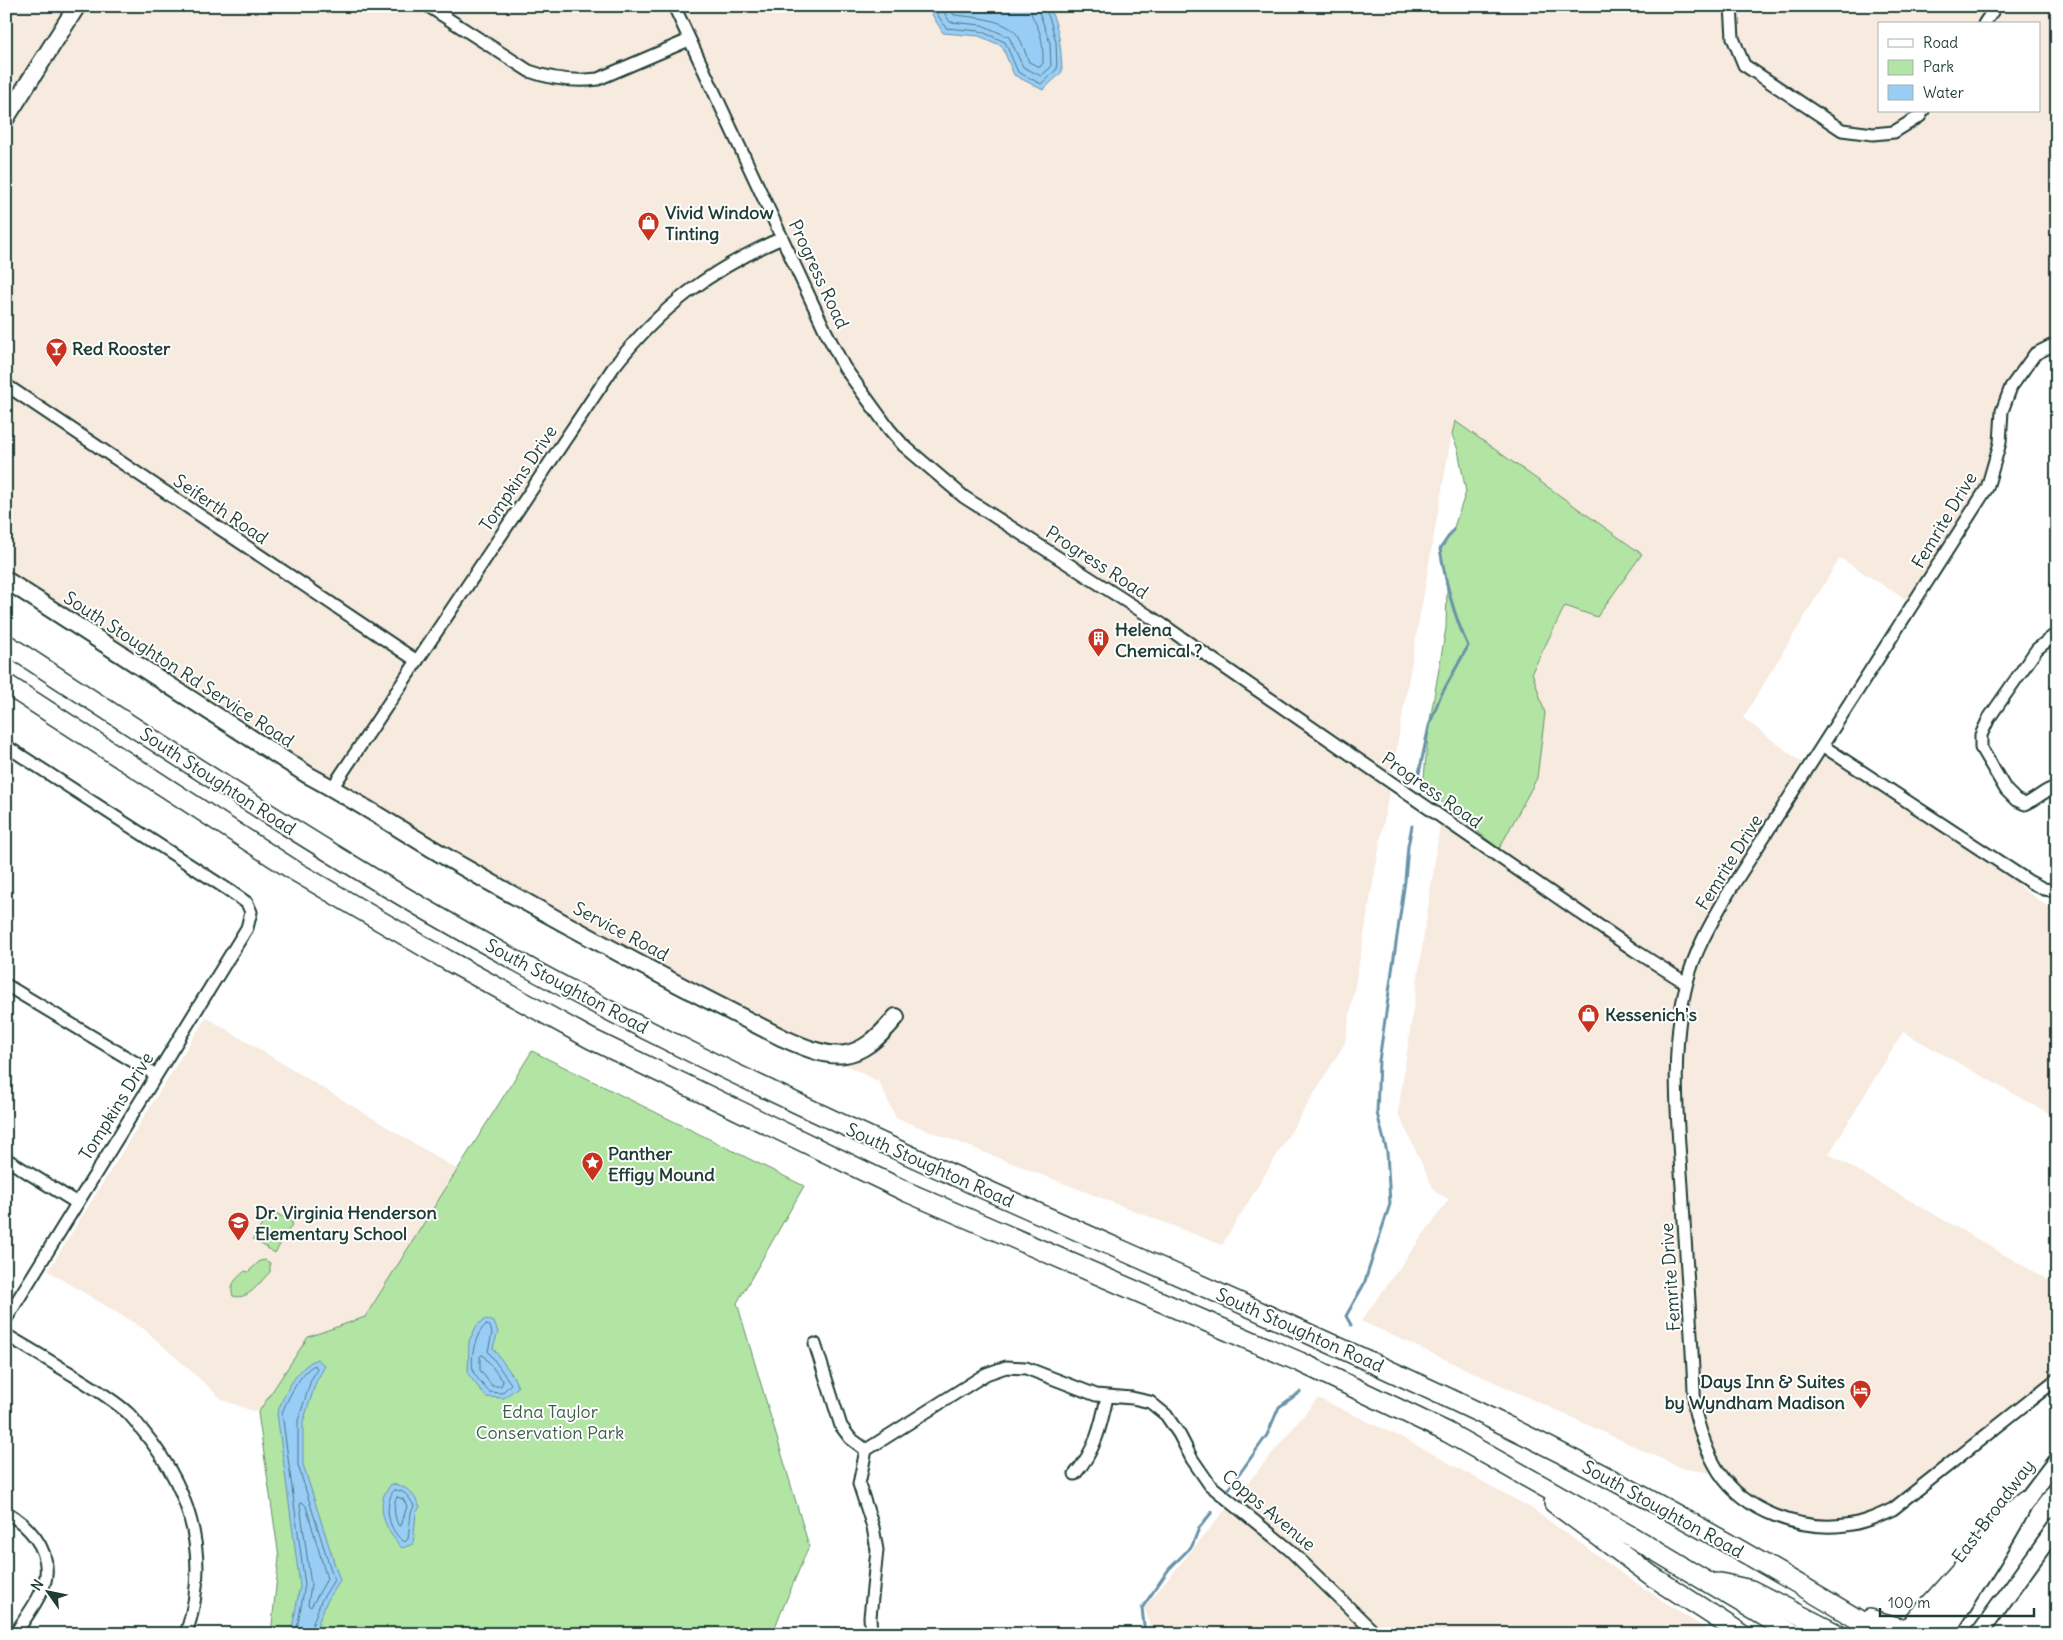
<svg xmlns="http://www.w3.org/2000/svg" width="2063" height="1640" viewBox="0 0 2063 1640" font-family="Delius,sans-serif">
	<rect width="100%" height="100%" fill="#fff"/>
	<filter id="ink" filterUnits="userSpaceOnUse"><feTurbulence type="fractalNoise" baseFrequency=".02" numOctaves="2"/><feDisplacementMap in="SourceGraphic" scale="10" xChannelSelector="R" yChannelSelector="G"/><feConvolveMatrix kernelMatrix="1 2 1 2 8 2 1 2 1" color-interpolation-filters="sRGB"/></filter>
	<g filter="url(#ink)">
		<g fill="#f7eadf" fill-rule="evenodd">
			<path d="M6 6H2057V343L2035 354 2011 387 1991 477 1913 604 1840 558 1743 718 1809 768 1823 746 2023 877 2019 886 2057 913V1118L1903 1032 1829 1154 2057 1285V1379L1893 1509 1846 1525 1773 1515 1720 1474 1684 1469 1361 1321 1449 1199 1435 1192 1398 1113 1441 818 1495 855 1537 778 1544 713 1532 672 1566 606 1454 421 1345 1043 1222 1245 896 1118 879 1082 456 863 6 580ZM1879 24H2039V111H1879Z"/>
			<path d="M206 1017 458 1170 365 1317 308 1337 258 1413 223 1400 144 1329 48 1271Z"/>
			<path d="M1318 1398 1405 1439 1531 1508 1620 1572 1713 1634H1148L1149 1621 1144 1608Z"/>
		</g>
		<g fill="#b2e4a4" stroke="#68906c">
			<path d="M1455 421 1642 554 1597 617 1565 606 1532 672 1545 713 1537 778 1499 849 1423 787 1429 726 1446 628 1447 589 1440 549 1453 530 1466 492 1458 450 1452 435Z"/>
			<path d="M532 1051 804 1186 737 1303 809 1546 772 1634H271L279 1557 258 1413 308 1337 365 1317Z"/>
			<path d="M271 1210 293 1223 275 1253 253 1239Z"/>
			<path d="M265 1260 270 1263V1272C260 1282 248 1301 233 1296 229 1284 236 1279 245 1271L248 1272 260 1261Z"/>
		</g>
		<g fill="#98cdf6" stroke="#6893a8">
			<path d="M927 6H1048C1060 27 1061 48 1062 72L1043 90 1014 75 1002 46 979 36 943 33Z"/>
			<path d="M486 1319 494 1322 498 1332 493 1348 513 1376 518 1387 504 1398 486 1397 468 1374 469 1341 477 1325Z"/>
			<path d="M317 1359 325 1366 316 1382 303 1422V1464L340 1581 326 1603 314 1634H291L300 1586 277 1413C285 1393 296 1368 317 1359Z"/>
			<path d="M391 1484C408 1486 413 1493 420 1507L416 1513 413 1544 402 1548C390 1535 379 1518 383 1498 384 1493 389 1488 391 1484Z"/>
		</g>
		<g fill="none" stroke-linecap="round" stroke-linejoin="round">
			<g stroke="#4f7782" stroke-width="1">
				<path d="M932 6 946 28 980 31 1005 42 1018 72 1041 84 1057 69 1056 42 1050 20 1044 6"/>
				<path d="M940 6 950 22 982 25 1009 37 1023 67 1041 76 1051 67 1050 43 1037 6"/>
				<path d="M949 6 954 15C973 17 1007 19 1018 36 1023 43 1025 53 1029 62L1040 67 1043 63C1043 51 1043 38 1037 26 1034 19 1030 14 1030 6"/>
				<path d="M486 1325 490 1326 492 1333 488 1351 511 1384 502 1393 489 1392C484 1386 477 1379 474 1373 469 1361 475 1332 486 1325Z"/>
				<path d="M483 1355 503 1381 501 1386H492L480 1370V1357Z"/>
				<path d="M394 1490C405 1490 409 1497 414 1506L411 1513 408 1539 405 1542C388 1532 383 1505 394 1490Z"/>
				<path d="M397 1497 403 1499 407 1506 401 1526 398 1525C395 1517 392 1505 397 1497Z"/>
				<path d="M302 1502 306 1506 327 1579 311 1607 308 1605 311 1585 300 1505Z"/>
				<path d="M296 1634 305 1585 282 1413C287 1400 301 1371 315 1365L317 1369 311 1380 298 1421V1465L334 1580 321 1601 309 1634"/>
			</g>
			<g stroke="#6893a8" stroke-width="3">
				<path d="M1418 778 1429 726 1440 697 1468 646C1453 614 1446 583 1440 549L1453 530"/>
				<path d="M1351 1325 1346 1316 1364 1284 1390 1204 1387 1152 1377 1113 1379 1061 1405 881 1408 846 1412 826"/>
				<path d="M1228 1490 1267 1435 1279 1407 1300 1392"/>
				<path d="M1145 1634 1142 1608 1169 1569 1192 1546 1199 1528 1212 1512"/>
			</g>
			<defs>
				<g id="street">
					<path d="M428 6 529 71C551 79 575 82 598 79L689 40"/>
					<path d="M674 6 824 328 844 367 889 429 903 445 964 497 1163 625 1634 950 1686 983"/>
					<path d="M1731 6 1733 38 1744 65 1842 130 1873 134 1894 132 1920 116 1923 111"/>
					<path d="M1984 24 1996 6"/>
					<path d="M2057 343 2035 354 2011 387 2002 411 2000 443 1987 488 1730 890C1713 920 1695 949 1687 982 1670 1048 1677 1118 1682 1186 1686 1261 1692 1337 1695 1412 1701 1434 1707 1453 1719 1472 1745 1512 1801 1531 1846 1525 1863 1523 1878 1516 1893 1509L2057 1379"/>
					<path d="M6 385 417 661"/>
					<path d="M2057 633 2037 649 1989 718 1981 735V748L2006 790 2016 800 2025 804C2036 800 2045 789 2057 787"/>
					<path d="M6 746 230 891 247 903 251 912 247 928 6 1319"/>
					<path d="M1823 746 2030 882 2044 889 2057 891"/>
					<path d="M332 788 613 368C660 307 713 268 782 238"/>
					<path d="M6 985 156 1075"/>
					<path d="M6 1159 77 1203"/>
					<path d="M6 1335C27 1347 48 1360 68 1372 89 1385 110 1397 128 1413 134 1419 138 1425 143 1431 192 1491 211 1558 186 1634"/>
					<path d="M815 1344 841 1426 850 1438 866 1450"/>
					<path d="M1075 1474C1095 1451 1101 1426 1107 1397"/>
					<path d="M6 1512C28 1525 49 1547 46 1575 45 1593 25 1618 15 1634"/>
					<path d="M871 1634 870 1617 877 1550 873 1527 859 1484 866 1450 986 1374 1006 1367 1026 1368 1096 1395 1132 1398 1150 1402 1166 1415 1179 1434 1192 1459 1210 1485 1290 1550 1376 1634"/>
				</g>
				<g id="secondary">
					<path d="M6 118 77 6"/>
					<path d="M6 580 308 775C359 802 408 835 458 864 565 925 673 983 783 1038 836 1062 857 1064 896 1017"/>
					<path d="M2019 1510 2057 1460"/>
					<path d="M1926 1634 1989 1549"/>
					<path d="M1945 1634C1972 1591 2001 1549 2024 1504"/>
					<path d="M1979 1634 2057 1526"/>
				</g>
				<g id="primary">
					<path d="M6 644C117 716 226 789 338 857 456 930 579 997 703 1058 959 1184 1223 1290 1480 1413 1618 1479 1752 1555 1882 1634"/>
					<path d="M6 684 295 871 447 960 591 1039 907 1192 1300 1362 1447 1432 1629 1535 1794 1634"/>
					<path d="M1554 1503 1652 1576 1742 1634"/>
					<path d="M1720 1583 1751 1590 1837 1634"/>
					<path d="M1870 1619 1904 1629 1911 1626 2014 1510 2026 1500"/>
				</g>
			</defs>
			<use href="#street" stroke="#1f3d34" stroke-width="15"/>
			<use href="#secondary" stroke="#1f3d34" stroke-width="20"/>
			<use href="#primary" stroke="#1f3d34" stroke-width="22"/>
			<use href="#street" stroke="#fff" stroke-width="11"/>
			<use href="#secondary" stroke="#fff" stroke-width="16"/>
			<use href="#primary" stroke="#fff" stroke-width="19"/>
		</g>
	</g>
	<defs>
		<symbol id="shop-pin" viewBox="-11 -11 22 30"><path d="M0 17L-7.5 6A9.5 9.5 0 1 1 7.5 6Z" fill="#c8321e" stroke="#fff"/><path d="M-5-2.5h2.3a2.7 3.5 0 0 1 5.4 0H5L5.5 6h-11ZM-1.5-2.5h3a1.5 2.3 0 0 0-3 0Z" fill="#fff"/></symbol>
		<symbol id="bar-pin" viewBox="-11 -11 22 30"><path d="M0 17L-7.5 6A9.5 9.5 0 1 1 7.5 6Z" fill="#c8321e" stroke="#fff"/><path d="M-6-5H6L.8 .8V4.5H3.5V6h-7V4.5H-.8V.8Z" fill="#fff"/></symbol>
		<symbol id="building-pin" viewBox="-11 -11 22 30"><path d="M0 17L-7.5 6A9.5 9.5 0 1 1 7.5 6Z" fill="#c8321e" stroke="#fff"/><path d="M-4-6H4V6H1V3H-1V6H-4ZM-2.5-4.3h1.7v1.8h-1.7ZM.8-4.3h1.7v1.8H.8ZM-2.5-1h1.7V.8h-1.7ZM.8-1h1.7V.8H.8Z" fill="#fff"/></symbol>
		<symbol id="sight-pin" viewBox="-11 -11 22 30"><path d="M0 17L-7.5 6A9.5 9.5 0 1 1 7.5 6Z" fill="#c8321e" stroke="#fff"/><path d="M0-6L1.8-2.2L6-1.7L2.9 1.2L3.7 5.4L0 3.3L-3.7 5.4L-2.9 1.2L-6-1.7L-1.8-2.2Z" fill="#fff"/></symbol>
		<symbol id="school-pin" viewBox="-11 -11 22 30"><path d="M0 17L-7.5 6A9.5 9.5 0 1 1 7.5 6Z" fill="#c8321e" stroke="#fff"/><path d="M0-5L7-2L0 1L-7-2ZM-4 1L0 2.5L4 1V4Q0 6-4 4Z" fill="#fff"/></symbol>
		<symbol id="hotel-pin" viewBox="-11 -11 22 30"><path d="M0 17L-7.5 6A9.5 9.5 0 1 1 7.5 6Z" fill="#c8321e" stroke="#fff"/><path d="M-6-4.5h1.5V1H6V5H4.5V3h-9V5H-6ZM-4 0a1.8 1.8 0 1 1 3.6 0ZM.5 0V-2.5h3Q6-2.5 6 0Z" fill="#fff"/></symbol>
	</defs>
	<g fill-rule="evenodd">
		<use href="#shop-pin" x="636" y="210" width="25" height="34"/>
		<use href="#bar-pin" x="44" y="336" width="25" height="34"/>
		<use href="#building-pin" x="1086" y="626" width="25" height="34"/>
		<use href="#shop-pin" x="1576" y="1002" width="25" height="34"/>
		<use href="#sight-pin" x="580" y="1150" width="25" height="34"/>
		<use href="#school-pin" x="226" y="1210" width="25" height="34"/>
		<use href="#hotel-pin" x="1848" y="1378" width="25" height="34"/>
	</g>
	<g text-anchor="middle" dominant-baseline="central" stroke-width="4" stroke-linejoin="round" paint-order="stroke">
		<g font-size="18" font-weight="bold" fill="#1f3d34" stroke="#fff" text-anchor="start">
			<text x="665" y="212">Vivid Window<tspan x="665" dy="21">Tinting</tspan></text>
			<text x="72" y="348">Red Rooster</text>
			<text x="1115" y="629">Helena<tspan x="1115" dy="21">Chemical ?</tspan></text>
			<text x="1605" y="1014">Kessenich's</text>
			<text x="608" y="1153">Panther<tspan x="608" dy="21">Effigy Mound</tspan></text>
			<text x="255" y="1212">Dr. Virginia Henderson<tspan x="255" dy="21">Elementary School</tspan></text>
			<text x="1845" y="1381" text-anchor="end">Days Inn &amp; Suites<tspan x="1845" dy="21">by Wyndham Madison</tspan></text>
		</g>
		<g font-size="18" fill="#1f3d34" stroke="#fff">
			<text transform="translate(819 274) rotate(65)">Progress Road</text>
			<text transform="translate(518 478) rotate(-56)">Tompkins Drive</text>
			<text transform="translate(221 509) rotate(34)">Seiferth Road</text>
			<text transform="translate(1944 520) rotate(-59)">Femrite Drive</text>
			<text transform="translate(1097 562) rotate(33)">Progress Road</text>
			<text transform="translate(179 669) rotate(33)">South Stoughton Rd Service Road</text>
			<text transform="translate(218 781) rotate(33)">South Stoughton Road</text>
			<text transform="translate(1432 790) rotate(35)">Progress Road</text>
			<text transform="translate(1729 862) rotate(-58)">Femrite Drive</text>
			<text transform="translate(621 931) rotate(28)">Service Road</text>
			<text transform="translate(567 986) rotate(28)">South Stoughton Road</text>
			<text transform="translate(116 1106) rotate(-58)">Tompkins Drive</text>
			<text transform="translate(930 1165) rotate(24)">South Stoughton Road</text>
			<text transform="translate(1670 1277) rotate(-94)">Femrite Drive</text>
			<text transform="translate(1300 1330) rotate(24)">South Stoughton Road</text>
			<text transform="translate(1663 1509) rotate(29)">South Stoughton Road</text>
			<text transform="translate(1269 1510) rotate(40)">Copps Avenue</text>
			<text transform="translate(1993 1511) rotate(-53)">East Broadway</text>
		</g>
		<g font-size="18" fill="#3c5e4a" stroke="#fff">
			<text x="550" y="1411">Edna Taylor<tspan x="550" dy="21">Conservation Park</tspan></text>
		</g>
	</g>
	<rect width="2063" height="1640" fill="none" stroke="#fff" stroke-width="25"/>
	<rect x="12" y="12" width="2038" height="1615" fill="none" stroke="#1f3d34" stroke-width="2" filter="url(#ink)"/>
	<rect x="1878" y="22" width="162" height="90" fill="#ffffff" stroke="#a5b1ae"/>
	<rect x="1888" y="39" width="25" height="8" fill="#ffffff" stroke="#a5b1ae"/>
	<text x="1923" y="48" font-size="15" fill="#1f3d34">Road</text>
	<rect x="1888" y="60" width="25" height="15" fill="#b2e4a4" stroke="#a5b1ae"/>
	<text x="1923" y="72" font-size="15" fill="#1f3d34">Park</text>
	<rect x="1888" y="85" width="25" height="15" fill="#98cdf6" stroke="#a5b1ae"/>
	<text x="1923" y="98" font-size="15" fill="#1f3d34">Water</text>
	<g transform="translate(48 1592) rotate(303)" stroke="#ffffff" stroke-width="4" paint-order="stroke">
	<path d="M0-4L9 19L0 12L-9 19Z" fill="#1f3d34"/>
	<text y="-8" font-size="14" font-weight="bold" text-anchor="middle" fill="#1f3d34">N</text>
	</g>
	<path d="M1880 1608v8h154v-8" fill="none" stroke="#1f3d34" stroke-width="2.5"/>
	<text x="1888" y="1608" font-size="15" fill="#1f3d34" stroke="#ffffff" stroke-width="4" paint-order="stroke">100 m</text>
</svg>
